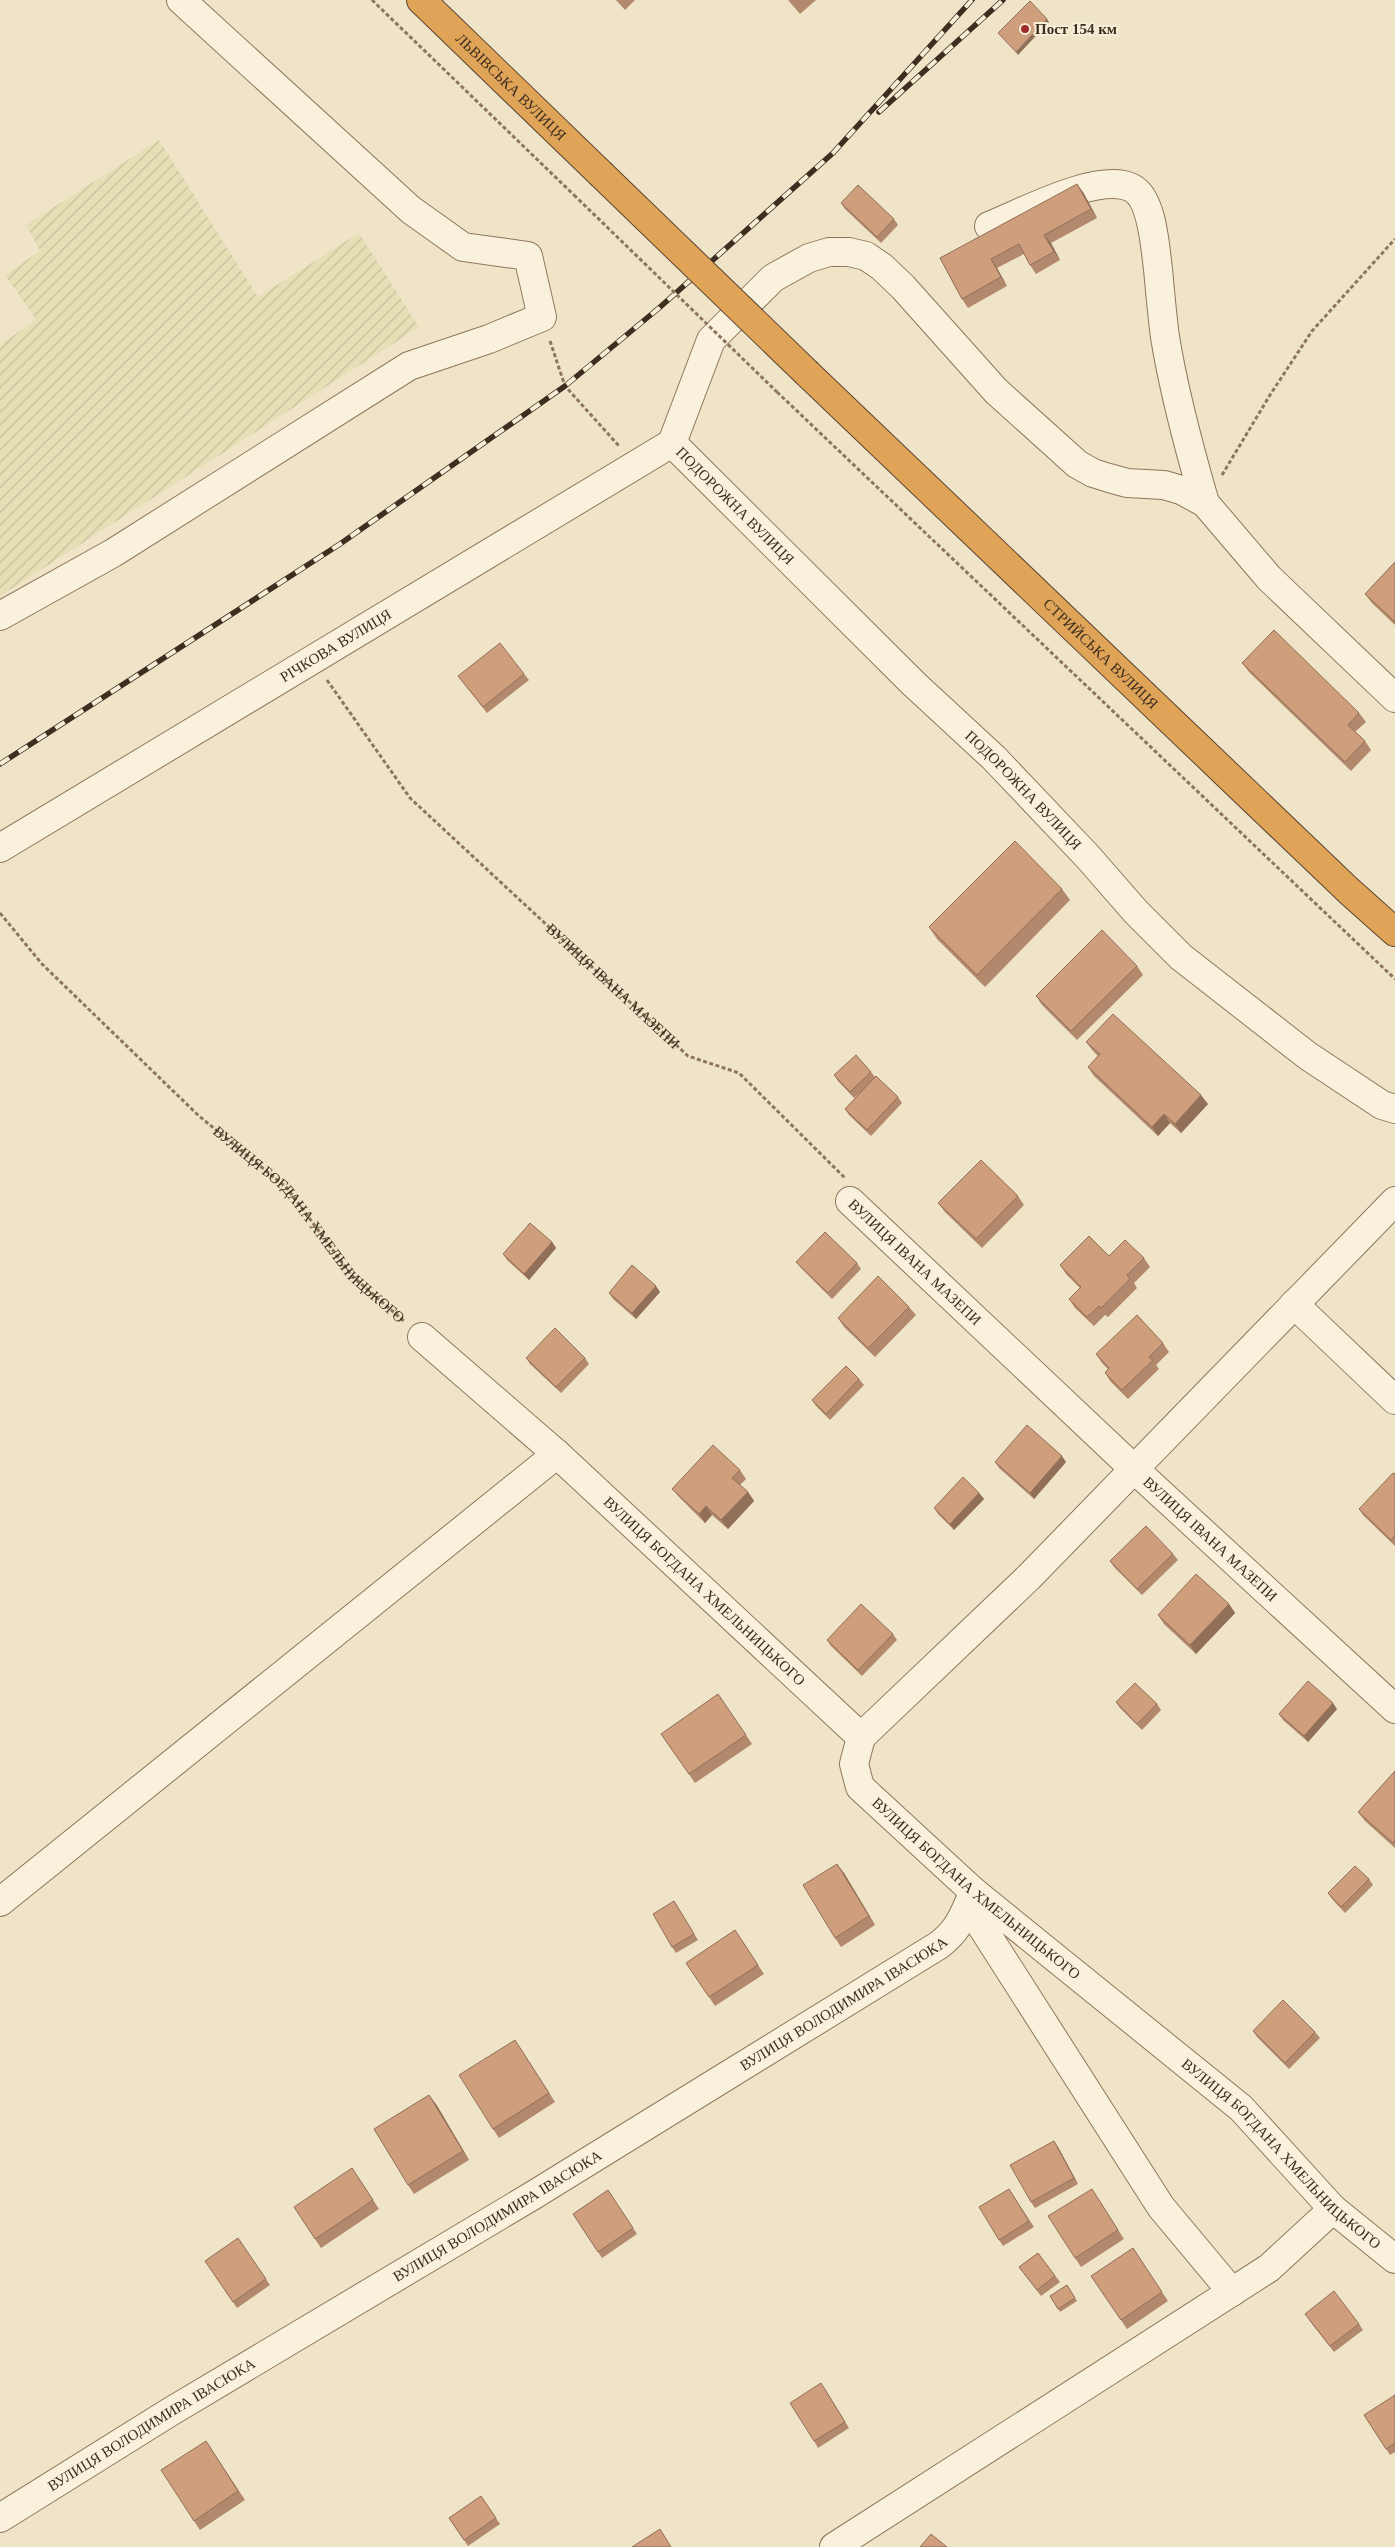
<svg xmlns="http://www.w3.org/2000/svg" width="1395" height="2547" viewBox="0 0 1395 2547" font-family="Georgia,serif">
	<defs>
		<pattern id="farmland-furrows" width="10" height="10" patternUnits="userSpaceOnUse" patternTransform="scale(1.25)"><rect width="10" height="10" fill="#e6deb5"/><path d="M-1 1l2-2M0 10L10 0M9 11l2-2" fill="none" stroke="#c6bf9b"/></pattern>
	</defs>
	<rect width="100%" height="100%" fill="#f0e4c8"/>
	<path fill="url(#farmland-furrows)" d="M159 140 258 297 359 233 419 327 0 596V345L36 320 5 275 40 251 26 225Z"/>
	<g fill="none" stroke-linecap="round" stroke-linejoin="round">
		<defs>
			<g id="minor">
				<path d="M989 226C1022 213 1099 171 1132 188 1153 199 1155 248 1158 269 1160 291 1162 314 1165 337 1174 393 1189 448 1205 503"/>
				<path d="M672 443 711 340 773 278 809 258 829 252H849L866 256 882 267 903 287 996 391 1077 464 1093 473 1109 478 1127 483 1164 485 1181 490 1205 503 1269 578 1395 698"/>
				<path id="s3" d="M672 443 914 684 994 758 1088 857 1136 912 1181 957 1308 1056 1382 1105 1395 1109"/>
				<path d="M0 616 113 553 409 366 489 339 542 317 528 256 463 247 411 210 181 0"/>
				<path id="s4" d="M0 848 672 443"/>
				<path id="s5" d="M850 1201 1133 1468 1395 1709"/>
				<path d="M1294 1304 1395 1400"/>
				<path id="s6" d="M422 1337 557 1454 861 1737 854 1764 860 1787 974 1892 1241 2108 1333 2209 1395 2259"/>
				<path d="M861 1737 1029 1577 1395 1201"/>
				<path d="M0 1902 557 1454"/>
				<path d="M968 1905 1161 2207 1232 2292"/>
				<path id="s7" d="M0 2518 170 2412 532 2196 939 1945C960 1929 963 1915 974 1892"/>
				<path d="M834 2547 1269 2268 1333 2209"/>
			</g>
			<g id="highway">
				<path id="s8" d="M421 0 600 173"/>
				<path id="s9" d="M808 374 1349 891 1395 932"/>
			</g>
		</defs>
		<use href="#minor" stroke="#8d765c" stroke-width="30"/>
		<use href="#highway" stroke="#5b4430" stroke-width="30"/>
		<g stroke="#8d765c" stroke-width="3" stroke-dasharray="4 2.5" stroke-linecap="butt">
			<path d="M372 0 574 195"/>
			<path d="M550 341 565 386 619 446"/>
			<path d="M777 392 1395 979"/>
			<path d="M1222 475 1270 395 1312 331 1395 239"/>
			<path id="s1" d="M327 680 410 798 688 1056 739 1073 845 1178"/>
			<path id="s2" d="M0 913 42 964 199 1116 287 1188 352 1276 405 1322"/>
		</g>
		<use href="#minor" stroke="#faf1dc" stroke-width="28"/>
		<use href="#highway" stroke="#e0a458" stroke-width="28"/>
		<defs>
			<g id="rail">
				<path d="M879 112 1003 0"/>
				<path d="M0 764 340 544 565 386 659 308 833 153 972 0"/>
			</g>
		</defs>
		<use href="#rail" stroke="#3d2e20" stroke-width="5.5"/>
		<use href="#rail" stroke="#f7eed8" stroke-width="4" stroke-dasharray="11" stroke-linecap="butt"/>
		<defs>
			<path id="highway-bridge" d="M600 173 808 374"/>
		</defs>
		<use href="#highway-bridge" stroke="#5b4430" stroke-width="30" stroke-linecap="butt"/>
		<path stroke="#8d765c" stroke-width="3" stroke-dasharray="4 2.5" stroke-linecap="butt" d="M574 195 777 392"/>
		<use href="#highway-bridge" stroke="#e0a458" stroke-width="28"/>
	</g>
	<g fill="#b2896c">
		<path d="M616 0H635L625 10Z"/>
		<path d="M788 0H816L800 14Z"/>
		<path d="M1083 192 1097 218 1051 243 1060 260 1036 274 1030 265 1024 254 997 268 1007 286 968 308 962 299 940 258Z"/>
		<path d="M841 203 894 219 898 225 881 243 845 209Z"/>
		<path d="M1395 562V625L1372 603 1365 594Z"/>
		<path d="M1242 663 1359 713 1366 722 1355 732 1365 741 1371 750 1351 771 1249 672Z"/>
		<path d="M524 674 529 680 487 713 458 676Z"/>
		<path d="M1062 889 1070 900 985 987 937 939 929 927Z"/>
		<path d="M1137 966 1143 975 1077 1040 1042 1005 1036 996Z"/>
		<path d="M1086 1042 1208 1104 1181 1133 1170 1123 1158 1136 1094 1076 1088 1067 1098 1056 1093 1051Z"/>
		<path d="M871 1072 875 1077 898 1097 902 1103 871 1136 849 1115 845 1109 865 1088 854 1098 838 1081 834 1075Z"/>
		<path d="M1018 1196 1024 1205 982 1248 945 1212 938 1203Z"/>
		<path d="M552 1242 556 1248 529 1280 507 1260 503 1254Z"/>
		<path d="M1109 1256 1144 1258 1150 1267 1134 1283 1137 1288 1108 1317 1105 1315 1094 1326 1075 1308 1069 1299 1080 1288 1066 1274 1060 1265Z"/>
		<path d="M796 1262 857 1263 861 1269 832 1299 801 1268Z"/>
		<path d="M660 1292 636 1319 613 1299 609 1293Z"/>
		<path d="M909 1307 916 1315 875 1357 844 1327 838 1318Z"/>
		<path d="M1163 1343 1169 1352 1156 1365 1159 1369 1128 1399 1111 1382 1105 1373 1108 1369 1102 1363 1096 1354Z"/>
		<path d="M526 1358H585L589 1364 561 1393 530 1364Z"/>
		<path d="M859 1379 864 1385 830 1420 816 1406 812 1400Z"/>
		<path d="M995 1462H1066L1034 1499 999 1468Z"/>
		<path d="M740 1470 746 1479 740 1485 748 1492 754 1501 728 1529 712 1515 705 1523 679 1497 672 1489Z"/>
		<path d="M1395 1474V1546L1363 1515 1359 1509Z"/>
		<path d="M979 1493 984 1499 954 1530 938 1514 934 1508Z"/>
		<path d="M1173 1554 1178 1560 1142 1595 1114 1567 1110 1561Z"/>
		<path d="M1229 1604 1235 1613 1196 1654 1164 1624 1158 1615Z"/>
		<path d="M893 1634 897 1640 862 1676 831 1646 827 1640Z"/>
		<path d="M718 1694 752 1744 695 1783 661 1734Z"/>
		<path d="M1116 1702 1157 1704 1161 1710 1142 1730 1120 1708Z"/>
		<path d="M1337 1709 1308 1742 1283 1720 1279 1714Z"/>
		<path d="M1395 1771V1848L1365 1821 1358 1812Z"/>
		<path d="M844 1873 875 1925 841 1947 835 1938Z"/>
		<path d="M1369 1879 1373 1885 1345 1913 1332 1899 1328 1893Z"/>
		<path d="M674 1901 698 1940 676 1953 672 1947Z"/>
		<path d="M735 1930 764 1974 715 2006 686 1963Z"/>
		<path d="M1253 2031 1315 2032 1320 2038 1289 2069 1257 2037Z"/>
		<path d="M521 2049 555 2102 499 2138 493 2129Z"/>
		<path d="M436 2104 469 2160 414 2194 408 2185Z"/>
		<path d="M1058 2147 1078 2184 1035 2208 1031 2202Z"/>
		<path d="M352 2168 379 2209 321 2248 315 2239Z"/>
		<path d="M1009 2189 1034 2227 1003 2246 999 2240Z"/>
		<path d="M1092 2189 1124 2239 1081 2267 1075 2258Z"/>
		<path d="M608 2190 637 2234 602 2258 573 2214Z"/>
		<path d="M238 2238 270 2285 237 2308 205 2261Z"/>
		<path d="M1133 2248 1168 2301 1127 2329 1091 2276Z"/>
		<path d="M1038 2253 1060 2282 1041 2296 1019 2267Z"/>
		<path d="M1067 2285 1077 2301 1060 2312 1050 2296Z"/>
		<path d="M1309 2320 1359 2324 1363 2330 1334 2352Z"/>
		<path d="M825 2389 849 2428 818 2448 814 2441Z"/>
		<path d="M1395 2395V2452L1390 2455 1364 2415Z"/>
		<path d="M206 2441 245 2500 200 2530 194 2521Z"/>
		<path d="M481 2496 500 2524 468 2546 449 2518Z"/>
	</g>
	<g fill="#916f58">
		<path d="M1047 19 1049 22 1018 55 1016 52Z"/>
		<path d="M1077 184 1083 192 1097 218 1091 209Z"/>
		<path d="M1044 235 1051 243 1060 260 1054 252Z"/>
		<path d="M991 259 997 268 1007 286 1001 277Z"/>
		<path d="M1201 1095 1208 1104 1181 1133 1175 1124Z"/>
		<path d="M1164 1114 1170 1123 1158 1136 1152 1127Z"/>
		<path d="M552 1242 556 1248 529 1280 524 1274Z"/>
		<path d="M656 1286 660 1292 636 1319 632 1313Z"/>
		<path d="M1062 1456 1066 1462 1034 1499 1030 1493Z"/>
		<path d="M748 1492 754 1501 728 1529 721 1520Z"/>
		<path d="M979 1493 984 1499 954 1530 950 1524Z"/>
		<path d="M706 1506 712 1515 705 1523 699 1514Z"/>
		<path d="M1229 1604 1235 1613 1196 1654 1190 1645Z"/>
		<path d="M1333 1703 1337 1709 1308 1742 1304 1736Z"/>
		<path d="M837 1864 844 1873 875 1925 869 1916Z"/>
		<path d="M429 2095 436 2104 469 2160 463 2151Z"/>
		<path d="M1054 2141 1058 2147 1078 2184 1074 2178Z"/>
	</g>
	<g fill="#cf9f7d" stroke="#916f58">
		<path d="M1030 1 1047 19 1016 52 998 33Z"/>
		<path d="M1077 184 1091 209 1044 235 1054 252 1030 265 1019 244 991 259 1001 277 962 299 940 258Z"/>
		<path d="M858 185 894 219 877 237 841 203Z"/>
		<path d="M1395 562V622L1365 594Z"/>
		<path d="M1274 630 1359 713 1348 725 1365 741 1345 762 1242 663Z"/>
		<path d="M500 643 524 674 483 707 458 676Z"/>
		<path d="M1015 841 1062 889 977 975 929 927Z"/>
		<path d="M1102 930 1137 966 1071 1031 1036 996Z"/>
		<path d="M1113 1014 1201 1095 1175 1124 1164 1114 1152 1127 1088 1067 1100 1054 1086 1042Z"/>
		<path d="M856 1055 871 1072 850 1092 834 1075Z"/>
		<path d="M876 1076 898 1097 867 1130 845 1109Z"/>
		<path d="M981 1160 1018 1196 976 1239 938 1203Z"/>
		<path d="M530 1223 552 1242 524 1274 503 1254Z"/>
		<path d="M825 1232 857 1263 828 1293 796 1262Z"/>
		<path d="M1089 1236 1109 1256 1125 1240 1144 1258 1127 1275 1130 1279 1101 1308 1099 1306 1087 1317 1069 1299 1081 1287 1060 1265Z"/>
		<path d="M632 1265 656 1286 632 1313 609 1293Z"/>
		<path d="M878 1276 909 1307 868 1348 838 1318Z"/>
		<path d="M1137 1315 1163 1343 1149 1357 1153 1360 1122 1390 1105 1373 1109 1368 1096 1354Z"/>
		<path d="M555 1328 585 1358 556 1387 526 1358Z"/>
		<path d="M846 1366 859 1379 826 1414 812 1400Z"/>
		<path d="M1027 1425 1062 1456 1030 1493 995 1462Z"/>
		<path d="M713 1445 740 1470 732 1478 748 1492 721 1520 706 1506 699 1514 672 1489Z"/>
		<path d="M1393 1473 1395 1474V1535L1391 1540 1359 1509Z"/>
		<path d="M963 1477 979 1493 950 1524 934 1508Z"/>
		<path d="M1146 1526 1173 1554 1137 1589 1110 1561Z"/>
		<path d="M1196 1574 1229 1604 1190 1645 1158 1615Z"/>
		<path d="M861 1604 893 1634 858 1670 827 1640Z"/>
		<path d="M1308 1681 1333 1703 1304 1736 1279 1714Z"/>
		<path d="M1135 1683 1157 1704 1137 1724 1116 1702Z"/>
		<path d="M718 1694 746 1735 689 1774 661 1734Z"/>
		<path d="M1395 1771V1840L1393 1843 1358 1812Z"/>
		<path d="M837 1864 869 1916 835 1938 803 1885Z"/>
		<path d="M1355 1866 1369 1879 1341 1907 1328 1893Z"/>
		<path d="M674 1901 694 1934 672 1947 653 1914Z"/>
		<path d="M735 1930 758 1965 709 1997 686 1963Z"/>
		<path d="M1283 2000 1315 2032 1285 2063 1253 2031Z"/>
		<path d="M515 2040 549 2093 493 2129 459 2075Z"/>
		<path d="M429 2095 463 2151 408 2185 374 2129Z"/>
		<path d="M1054 2141 1074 2178 1031 2202 1010 2165Z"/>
		<path d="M352 2168 373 2200 315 2239 294 2207Z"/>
		<path d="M1009 2189 1029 2221 999 2240 979 2207Z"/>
		<path d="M1092 2189 1118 2230 1075 2258 1048 2216Z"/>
		<path d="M608 2190 633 2228 598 2252 573 2214Z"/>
		<path d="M238 2238 266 2279 233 2302 205 2261Z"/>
		<path d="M1133 2248 1162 2292 1121 2320 1091 2276Z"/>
		<path d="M1038 2253 1055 2276 1037 2290 1019 2267Z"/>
		<path d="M1067 2285 1075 2298 1058 2309 1050 2296Z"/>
		<path d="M1334 2291 1359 2324 1330 2346 1305 2314Z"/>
		<path d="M821 2383 845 2422 814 2441 790 2403Z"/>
		<path d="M1395 2395V2443L1386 2449 1364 2415Z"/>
		<path d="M206 2441 238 2491 194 2521 161 2470Z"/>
		<path d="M481 2496 496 2518 464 2540 449 2518Z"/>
		<path d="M660 2529 671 2547H632Z"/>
		<path d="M931 2534 947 2547H920Z"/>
	</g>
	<circle fill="#9e2a2b" stroke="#f7eed8" stroke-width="2" cx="1025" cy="29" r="5"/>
	<g text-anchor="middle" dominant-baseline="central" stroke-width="4" stroke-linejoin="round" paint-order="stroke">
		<g font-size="15" font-weight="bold" fill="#3d2e20" stroke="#f7eed8" text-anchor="start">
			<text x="1035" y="29">Пост 154 км</text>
		</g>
		<g font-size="15" fill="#3d2e20" stroke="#f7eed8">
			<text stroke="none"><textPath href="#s8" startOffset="125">ЛЬВІВСЬКА ВУЛИЦЯ</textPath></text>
			<text stroke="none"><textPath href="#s3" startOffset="89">ПОДОРОЖНА ВУЛИЦЯ</textPath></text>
			<text stroke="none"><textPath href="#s4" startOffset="392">РІЧКОВА ВУЛИЦЯ</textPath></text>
			<text stroke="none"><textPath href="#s9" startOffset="405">СТРИЙСЬКА ВУЛИЦЯ</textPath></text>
			<text stroke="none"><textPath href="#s3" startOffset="494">ПОДОРОЖНА ВУЛИЦЯ</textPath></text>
			<text stroke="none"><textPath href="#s1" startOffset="421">ВУЛИЦЯ ІВАНА МАЗЕПИ</textPath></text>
			<text stroke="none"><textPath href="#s2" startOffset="440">ВУЛИЦЯ БОГДАНА ХМЕЛЬНИЦЬКОГО</textPath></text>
			<text stroke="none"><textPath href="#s5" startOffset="89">ВУЛИЦЯ ІВАНА МАЗЕПИ</textPath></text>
			<text stroke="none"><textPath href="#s5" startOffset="494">ВУЛИЦЯ ІВАНА МАЗЕПИ</textPath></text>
			<text stroke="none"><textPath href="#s6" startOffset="380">ВУЛИЦЯ БОГДАНА ХМЕЛЬНИЦЬКОГО</textPath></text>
			<text stroke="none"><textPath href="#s6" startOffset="800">ВУЛИЦЯ БОГДАНА ХМЕЛЬНИЦЬКОГО</textPath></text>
			<text stroke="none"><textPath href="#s7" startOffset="988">ВУЛИЦЯ ВОЛОДИМИРА ІВАСЮКА</textPath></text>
			<text stroke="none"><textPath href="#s6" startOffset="1205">ВУЛИЦЯ БОГДАНА ХМЕЛЬНИЦЬКОГО</textPath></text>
			<text stroke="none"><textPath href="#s7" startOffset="582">ВУЛИЦЯ ВОЛОДИМИРА ІВАСЮКА</textPath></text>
			<text stroke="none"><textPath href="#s7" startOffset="178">ВУЛИЦЯ ВОЛОДИМИРА ІВАСЮКА</textPath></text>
		</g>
	</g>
</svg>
